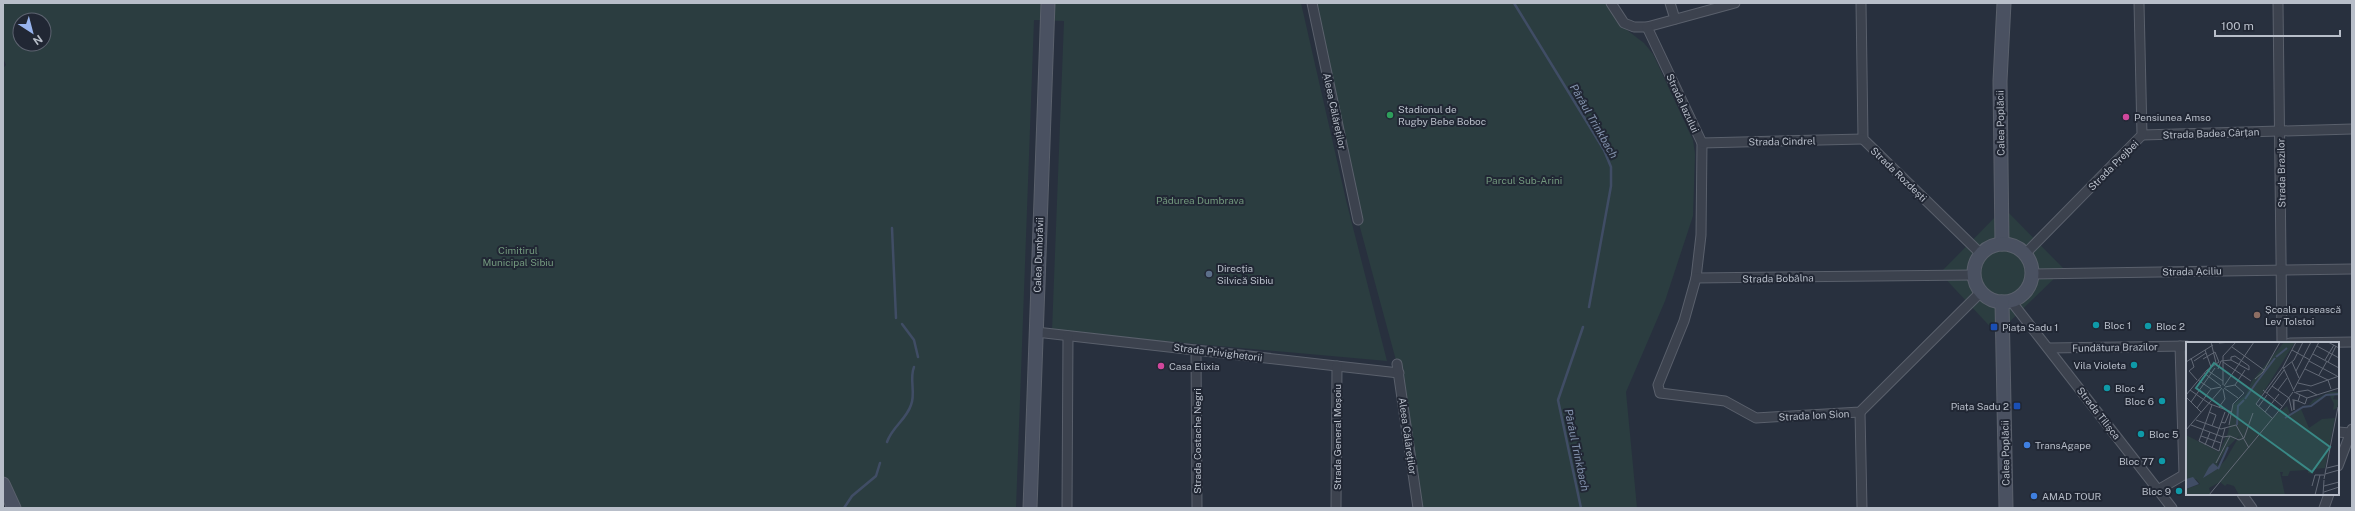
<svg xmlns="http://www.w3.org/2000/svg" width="2355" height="511" viewBox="0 0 2355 511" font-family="'Public Sans',sans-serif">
	<rect width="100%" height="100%" fill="#28303e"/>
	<g fill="#2b3d40" fill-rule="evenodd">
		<path d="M3 3H1301L1346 200 1387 361 1052 331 1064 21 1034 20 1016 508H17L3 480V68L6 65 3 58ZM20 20H44V44H20Z"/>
		<path d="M1312 3H1605L1619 24 1644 43 1653 54 1693 140 1695 154 1693 216 1665 301 1626 392 1637 508H1418L1397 364 1358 220Z"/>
		<path d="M2004 208 2064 269 1997 334 1940 273Z"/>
	</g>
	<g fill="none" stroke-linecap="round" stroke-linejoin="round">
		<g stroke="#404d65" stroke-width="2.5">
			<path d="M1514 3 1604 150 1611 167V186L1589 307"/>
			<path d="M892 228 896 318"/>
			<path d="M902 324 914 340 918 357"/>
			<path d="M887 442C892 427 906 420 911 405 916 393 909 379 914 367"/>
			<path d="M844 508 852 496 876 476 880 463"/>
			<path d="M1581 508 1558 400 1583 327"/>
		</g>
		<defs>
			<g id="minor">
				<path d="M1312 3 1358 220"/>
				<path d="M1611 3 1624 23 1634 27H1647L1735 3"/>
				<path d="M1670 3 1675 19"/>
				<path d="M1861 3 1863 139 1981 254"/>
				<path d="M2278 3 2282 343"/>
				<path d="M1647 27 1702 143 1701 235 1696 278 1684 321 1658 385 1660 393 1725 401 1756 418 1860 412 1981 292"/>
				<path d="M2142 135 2352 129"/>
				<path d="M1702 143 1863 139"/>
				<path d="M2025 254 2142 135 2139 3"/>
				<path d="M2032 274 2352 269"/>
				<path d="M1696 278 1974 275"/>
				<path d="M2011 301 2172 508"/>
				<path d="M1036 332 1399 373"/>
				<path d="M2290 343 2352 342"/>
				<path d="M2180 346 2184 474"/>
				<path d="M2049 348 2187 346"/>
				<path d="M1196 350 1197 508"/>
				<path d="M1397 364 1418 508"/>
				<path d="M1860 412 1862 508"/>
				<path d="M2338 432 2350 433"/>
				<path d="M2338 466 2352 429"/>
				<path d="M2158 490 2187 473"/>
				<path d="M2242 494 2252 508"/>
				<path d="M1067 508 1068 336"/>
				<path d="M1336 508 1337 366"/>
				<path d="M2324 508 2329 494"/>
			</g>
			<g id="secondary">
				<path d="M2002 244 2000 81 2004 3"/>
				<circle cx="2003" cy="273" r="29"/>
				<path d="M2002 302 2006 508"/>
				<path d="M3 484 14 508"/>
				<path d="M1030 508 1048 3"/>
			</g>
		</defs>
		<use href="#minor" stroke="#5a606c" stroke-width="11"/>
		<use href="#secondary" stroke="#5a606c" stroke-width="15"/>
		<use href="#minor" stroke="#3c424e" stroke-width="9"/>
		<use href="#secondary" stroke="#4a5161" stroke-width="13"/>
	</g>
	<circle fill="#2e9e5b" stroke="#212734" stroke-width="1.5" cx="1390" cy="115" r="4"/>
	<g fill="#d1479c" stroke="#212734" stroke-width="1.5">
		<circle cx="2126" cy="117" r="4"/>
		<circle cx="1161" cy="366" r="4"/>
	</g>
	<circle fill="#5c6f8a" stroke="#212734" stroke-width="1.5" cx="1209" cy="274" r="4"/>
	<circle fill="#8d6e63" stroke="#212734" stroke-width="1.5" cx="2257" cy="315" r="4"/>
	<g fill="#0f9aa8" stroke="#212734" stroke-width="1.5">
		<circle cx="2096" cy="325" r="4"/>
		<circle cx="2148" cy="326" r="4"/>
		<circle cx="2134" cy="365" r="4"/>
		<circle cx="2107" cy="388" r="4"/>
		<circle cx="2162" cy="401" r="4"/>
		<circle cx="2141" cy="434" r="4"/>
		<circle cx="2162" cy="461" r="4"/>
		<circle cx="2179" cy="491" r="4"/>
	</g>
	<g fill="#1a4fb4" stroke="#212734" stroke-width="1.5">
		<rect x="1990" y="323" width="8" height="8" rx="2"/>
		<rect x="2013" y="402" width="8" height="8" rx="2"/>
	</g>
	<g fill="#3f7fe0" stroke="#212734" stroke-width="1.5">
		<circle cx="2027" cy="445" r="4"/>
		<circle cx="2034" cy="496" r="4"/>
	</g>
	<g text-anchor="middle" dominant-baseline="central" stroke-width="4" stroke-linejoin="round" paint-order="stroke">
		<g font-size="10" fill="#b8bec9" stroke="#212734">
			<text transform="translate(1683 103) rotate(65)">Strada Iazului</text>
			<text transform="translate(1335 111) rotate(78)">Aleea Călăreților</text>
			<text transform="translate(2000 123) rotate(-91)">Calea Poplăcii</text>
			<text transform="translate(2211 133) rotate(-2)">Strada Badea Cârțan</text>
			<text transform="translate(1782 141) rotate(-1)">Strada Cindrel</text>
			<text transform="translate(2113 165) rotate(-45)">Strada Prejbei</text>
			<text transform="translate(2281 173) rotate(-91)">Strada Brazilor</text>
			<text transform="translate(1899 174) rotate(44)">Strada Rozdești</text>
			<text transform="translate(1038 255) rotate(-88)">Calea Dumbrăvii</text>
			<text transform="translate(2192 271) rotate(-1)">Strada Aciliu</text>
			<text transform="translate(1778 278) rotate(-1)">Strada Bobâlna</text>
			<text transform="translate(2115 347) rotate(-1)">Fundătura Brazilor</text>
			<text transform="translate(1218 352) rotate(7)">Strada Privighetorii</text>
			<text transform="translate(2099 413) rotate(52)">Strada Tilișca</text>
			<text transform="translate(1814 415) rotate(-3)">Strada Ion Sion</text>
			<text transform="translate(1408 436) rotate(82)">Aleea Călăreților</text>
			<text transform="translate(1337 437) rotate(-90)">Strada General Moșoiu</text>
			<text transform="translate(1197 441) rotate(-90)">Strada Costache Negri</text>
			<text transform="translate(2005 453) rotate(-91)">Calea Poplăcii</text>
		</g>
		<g font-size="10" fill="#b8bec9" stroke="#212734" text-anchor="start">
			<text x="1398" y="109">Stadionul de<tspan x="1398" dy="12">Rugby Bebe Boboc</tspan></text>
			<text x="2134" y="117">Pensiunea Amso</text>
			<text x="1217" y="268">Direcția<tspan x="1217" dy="12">Silvică Sibiu</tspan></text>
			<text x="2265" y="309">Școala rusească<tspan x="2265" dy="12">Lev Tolstoi</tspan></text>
			<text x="2104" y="325">Bloc 1</text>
			<text x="2156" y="326">Bloc 2</text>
			<text x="2002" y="327">Piața Sadu 1</text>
			<text x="2126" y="365" text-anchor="end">Vila Violeta</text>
			<text x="1169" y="366">Casa Elixia</text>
			<text x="2115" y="388">Bloc 4</text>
			<text x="2154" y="401" text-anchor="end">Bloc 6</text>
			<text x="2009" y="406" text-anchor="end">Piața Sadu 2</text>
			<text x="2149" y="434">Bloc 5</text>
			<text x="2035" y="445">TransAgape</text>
			<text x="2154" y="461" text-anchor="end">Bloc 77</text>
			<text x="2171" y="491" text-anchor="end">Bloc 9</text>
			<text x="2042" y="496">AMAD TOUR</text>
		</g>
		<g font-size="10" fill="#72977d" stroke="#212734">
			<text x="1524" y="180">Parcul Sub-Arini</text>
			<text x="1200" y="200">Pădurea Dumbrava</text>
			<text x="518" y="250">Cimitirul<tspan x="518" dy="12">Municipal Sibiu</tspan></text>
		</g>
		<g font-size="11" font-style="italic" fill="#8392ad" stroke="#212734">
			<text transform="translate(1594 121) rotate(60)">Pârâul Trinkbach</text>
			<text transform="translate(1577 450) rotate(78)">Pârâul Trinkbach</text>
		</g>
	</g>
	<g transform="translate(2186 342)">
		<rect width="153" height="153" fill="#28303e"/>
		<path d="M98 0H109L70 62 86 76 101 64 104 72 115 67 123 86 136 77 149 76 139 126 128 127 127 132 122 131V128L104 129 102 134H96L97 130H94L99 153H53L48 144 41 142 39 144 34 140 23 146 25 153H0V147L14 142 10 137H0V93L33 110 42 91 47 63 60 53 66 39ZM54 93 40 117 33 125 31 122 42 105ZM144 50H153V54L149 53 147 57 153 58 151 66 147 68 148 62 143 52 122 64 127 58Z" fill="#2b3d40" fill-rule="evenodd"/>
		<path d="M27 121 33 126 17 136 23 125ZM7 135 13 142 0 147V137Z" fill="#404d65"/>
		<path fill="none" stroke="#404d65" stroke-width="2" d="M90 15 101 6M70 41 89 16M59 57 70 41M99 76 117 65 125 64 140 53 153 52M51 83 52 64 58 58M32 127 42 105"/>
		<path fill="none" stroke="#626976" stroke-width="1" d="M25 0 30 21M142 0 153 6M33 1 46 0M131 4 153 16M46 5 78 28M19 8 25 25M106 8 124 18M127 12 153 26M49 14 63 24V28L45 18V15ZM5 16 8 25 3 29 11 38M17 17 29 10M139 18 148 3M8 19 20 11M123 19 151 34M0 20 27 3M37 20 65 39M106 20 113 36M142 20 150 4M98 26 108 18 117 0M32 27 35 19 45 18M119 27 142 38 145 47M21 28 37 39M110 29 125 0M18 31 35 44M133 33 141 19M69 37 77 30 94 0M12 38 25 47M112 41 125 44 153 34M37 43V14L50 0M49 43 59 28M38 44 68 0M86 44 103 56 106 69M39 45 49 43 58 51 47 62 43 83M38 46 52 56M4 48 24 62 46 70M77 48 96 64M92 48 101 36M107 49 133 0M108 49 97 25 110 0M108 50 121 56 153 46M110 50 122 48 131 53M81 51 98 28M0 53 21 28 33 20 29 10M0 55 15 70M107 57 108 68V58L112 59 114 53M112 59 119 62 121 56M5 60 29 26M70 62 97 25M70 62 86 76M26 63 13 99 33 109 39 86M73 64 81 53M33 65 39 57 37 47M96 65 107 50M11 66 25 47 35 45M23 70 30 73 26 84M79 70 93 52M10 78 35 87 50 83 63 106M35 80 39 81 44 69M5 83 37 95 44 94 53 98 58 96M0 88 36 46M15 94 35 101M58 96 67 71M19 103 24 90M26 106 39 70M30 121 44 94M141 126 153 123M139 132 153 128M138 137 152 65M126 144 129 133H138M138 144 153 140M138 150 153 145M23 153 96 65M129 153 134 133M137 153 138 138"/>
		<path fill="#398885" fill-opacity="0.15" stroke="#398885" stroke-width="2" d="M28 21 144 105 126 130 10 46Z"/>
		<rect width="153" height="153" fill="none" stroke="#b8bec9" stroke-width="2"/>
	</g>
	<rect width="2355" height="511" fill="none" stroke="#b8bec9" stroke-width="8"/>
	<g transform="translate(32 32) rotate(144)"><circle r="19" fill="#212734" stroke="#5d6370"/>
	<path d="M0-3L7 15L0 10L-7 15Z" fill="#98b4ee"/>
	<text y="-6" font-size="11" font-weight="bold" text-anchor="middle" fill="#b8bec9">N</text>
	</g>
	<path d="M2215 30v6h125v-6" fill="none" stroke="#b8bec9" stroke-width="2"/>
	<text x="2221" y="30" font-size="12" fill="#b8bec9" stroke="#212734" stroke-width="3" paint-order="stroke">100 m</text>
</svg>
